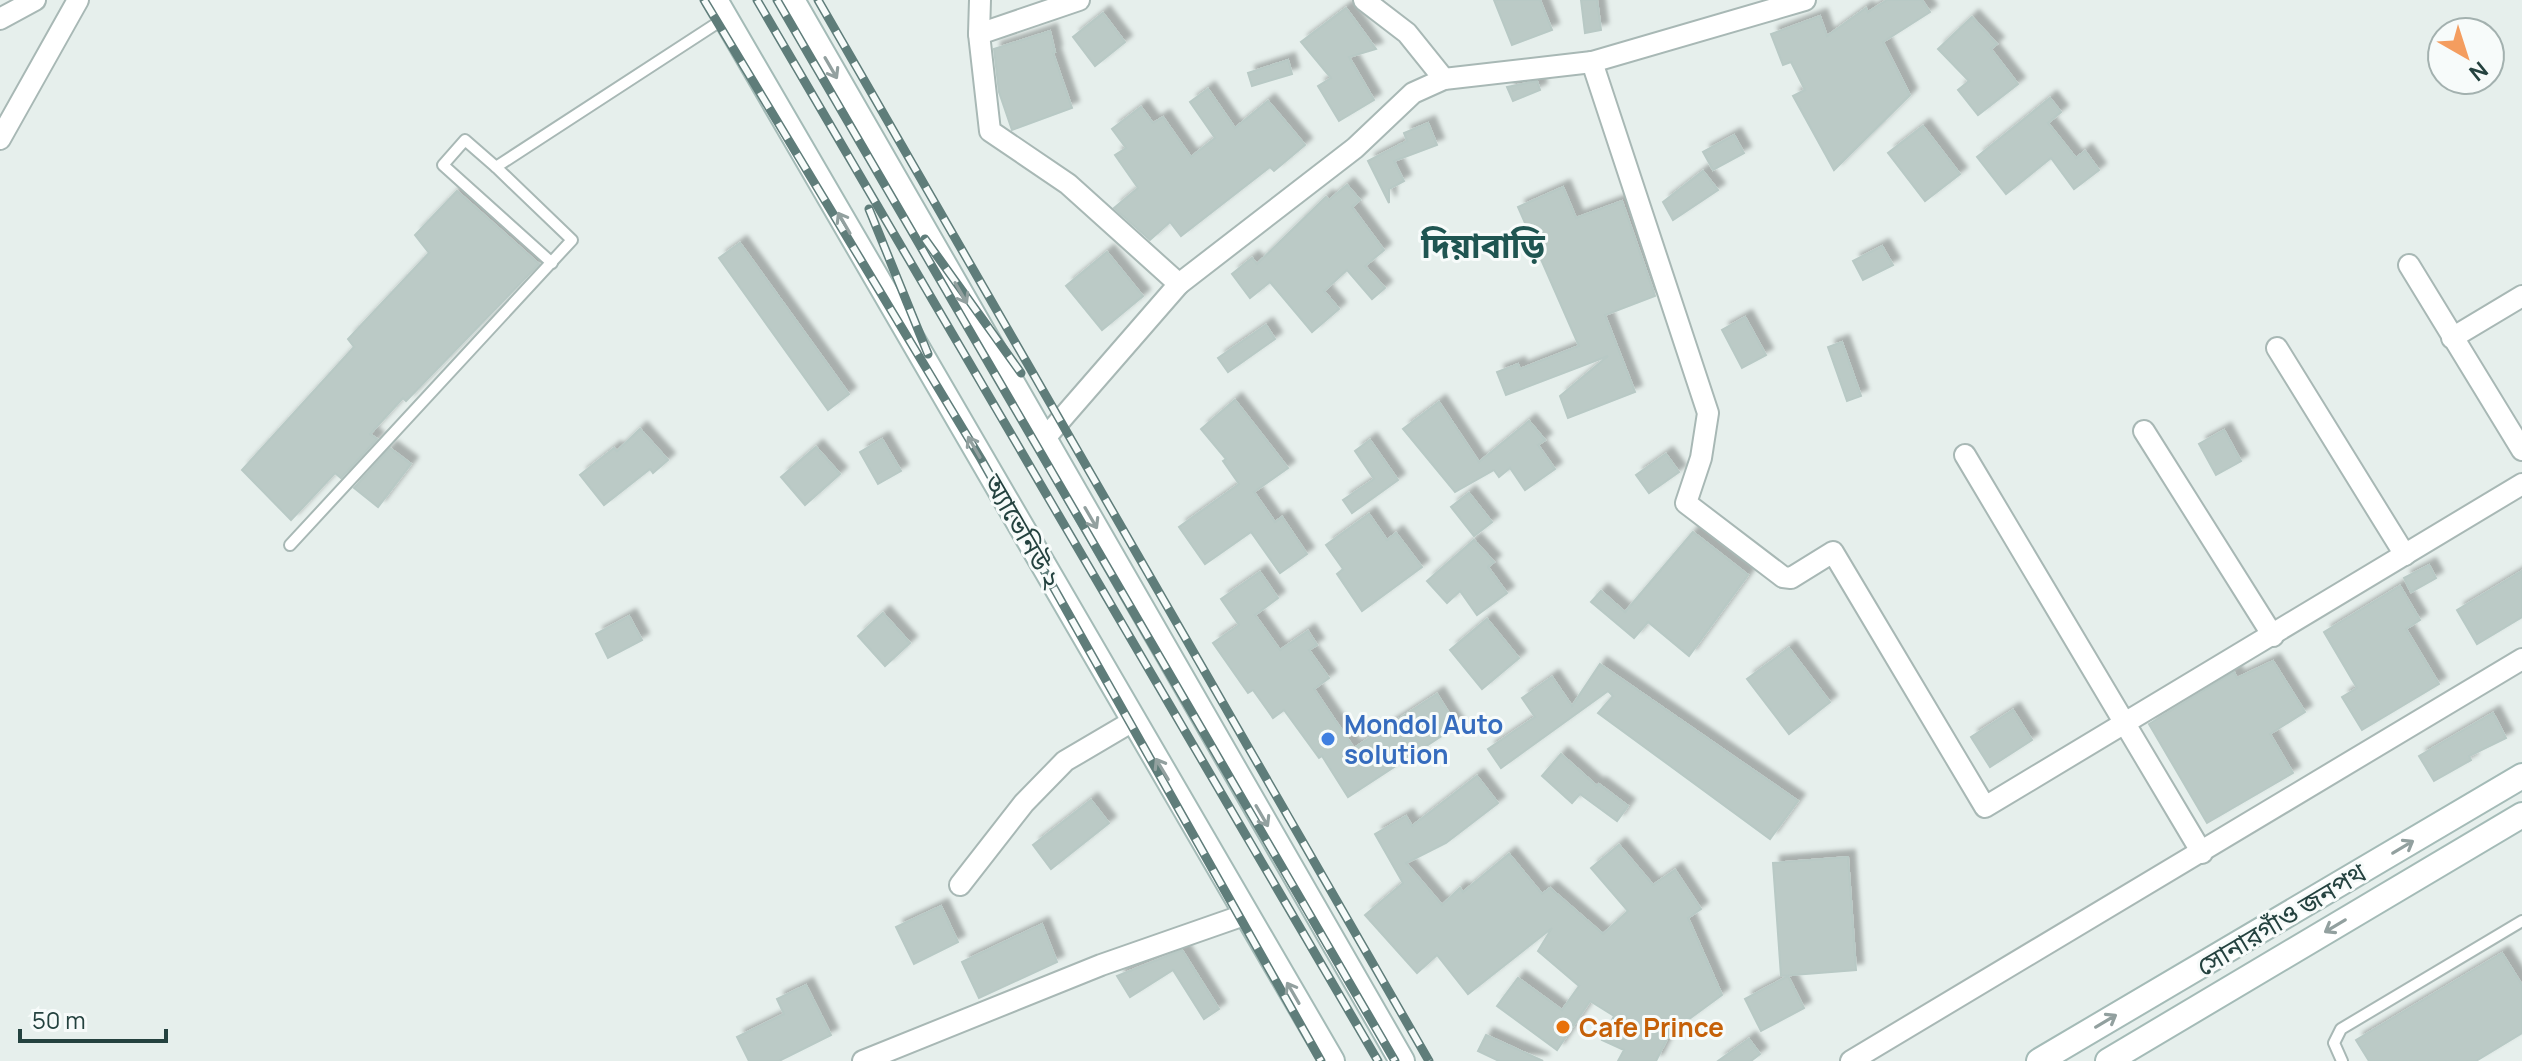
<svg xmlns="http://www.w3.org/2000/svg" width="2522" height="1061" viewBox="0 0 2522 1061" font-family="Manrope,'Noto Sans Bengali',sans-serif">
	<defs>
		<filter id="shadow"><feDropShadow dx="7" dy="-7" stdDeviation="2" flood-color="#0004"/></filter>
	</defs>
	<rect width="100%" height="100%" fill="#e6efec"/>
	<g fill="#bbcac6" stroke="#b8c9c5" stroke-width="2" filter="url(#shadow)">
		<path d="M1494 0H1540L1552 30 1512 45Z"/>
		<path d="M1581 0H1597L1601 30 1585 33Z"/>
		<path d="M1887 0H1922L1930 12 1883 42 1910 95 1834 170 1793 96 1805 90 1791 62 1783 65 1771 34 1820 16 1827 36 1866 8 1868 12Z"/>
		<path d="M1346 8 1376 49 1349 57 1374 100 1339 121 1318 86 1331 78 1301 42Z"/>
		<path d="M1103 13 1125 42 1095 66 1073 37Z"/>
		<path d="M1972 17 1997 44 1991 49 2018 84 1978 115 1958 90 1969 81 1938 49Z"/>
		<path d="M1050 31 1055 52 1053 53 1072 108 1012 130 999 92 994 49Z"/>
		<path d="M1288 60 1292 74 1252 86 1248 73Z"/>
		<path d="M1537 81 1540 90 1513 101 1507 87Z"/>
		<path d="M1208 89 1235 128 1268 101 1305 145 1274 171 1270 167 1181 236 1170 222 1150 240 1114 208 1138 188 1115 155 1126 148 1112 129 1141 107 1153 123 1163 117 1191 157 1215 138 1190 102Z"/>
		<path d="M2050 98 2061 112 2048 123 2076 158 2085 151 2099 170 2074 189 2051 158 2006 194 1977 157Z"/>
		<path d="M1428 123 1437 145 1394 161 1404 181 1389 189V203L1368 161 1407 141 1404 133Z"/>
		<path d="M1923 126 1960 174 1925 201 1888 153Z"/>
		<path d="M1734 135 1744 153 1713 170 1703 152Z"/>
		<path d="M1703 171 1718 190 1673 220 1663 202Z"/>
		<path d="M1347 185 1360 200 1352 207 1384 250 1365 266 1385 288 1372 299 1347 270 1324 291 1339 309 1312 332 1270 282 1250 298 1232 274 1252 258 1257 264 1326 197 1329 200Z"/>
		<path d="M1563 187 1576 218 1622 201 1655 296 1605 315 1635 392 1568 418 1560 396 1608 356 1506 395 1497 372 1518 364 1520 369 1579 346 1518 207Z"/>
		<path d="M457 191 539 264 406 401 403 398 370 434 377 439 341 478 335 473 291 520 242 470 354 347 348 339 429 253 415 235Z"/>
		<path d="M740 243 849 394 828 410 719 258Z"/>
		<path d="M1882 246 1893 265 1863 280 1853 261Z"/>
		<path d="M1107 252 1143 296 1102 330 1066 286Z"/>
		<path d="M1745 317 1766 355 1742 368 1722 330Z"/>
		<path d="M1266 325 1275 339 1228 372 1218 358Z"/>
		<path d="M1842 342 1861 396 1847 401 1828 347Z"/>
		<path d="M1235 400 1288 468 1254 492 1275 522 1282 517 1307 554 1280 573 1251 532 1205 564 1179 527 1239 484 1223 461 1226 459 1201 429Z"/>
		<path d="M1439 402 1479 462 1529 421 1545 440 1538 445 1555 469 1525 490 1510 468 1499 477 1494 470 1455 492 1403 429Z"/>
		<path d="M640 429 668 460 653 473 650 469 604 505 580 475 614 448 617 451Z"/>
		<path d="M2224 430 2241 461 2216 475 2199 444Z"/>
		<path d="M882 439 901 471 878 484 860 452Z"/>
		<path d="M1370 440 1398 480 1352 513 1343 500 1374 479 1355 451Z"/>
		<path d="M816 447 840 474 805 505 781 477Z"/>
		<path d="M390 448 411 464 378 507 354 488Z"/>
		<path d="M1666 454 1679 472 1649 493 1636 475Z"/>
		<path d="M1469 493 1492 522 1474 536 1451 507Z"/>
		<path d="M1369 514 1387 540 1396 533 1422 567 1362 611 1337 574 1343 569 1326 545Z"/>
		<path d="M1693 532 1748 575 1689 656 1648 622 1634 638 1591 602 1601 591 1625 612Z"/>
		<path d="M1474 540 1494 562 1488 567 1507 593 1477 615 1460 591 1447 603 1427 581Z"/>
		<path d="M2429 565 2436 578 2411 592 2404 578Z"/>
		<path d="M2522 571V617L2477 644 2457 610Z"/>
		<path d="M1260 572 1278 598 1255 615 1280 650 1308 631 1317 645 1309 650 1329 678 1314 689 1354 748 1437 694 1457 726 1348 797 1322 756 1319 758 1284 710 1273 718 1253 690 1248 693 1213 643 1239 625 1221 599Z"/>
		<path d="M2400 586 2420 620 2406 629 2439 684 2362 730 2342 697 2357 688 2324 632Z"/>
		<path d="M883 613 910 643 885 666 858 636Z"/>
		<path d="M629 616 642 640 608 658 596 634Z"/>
		<path d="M1487 619 1519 658 1482 689 1450 650Z"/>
		<path d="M1789 648 1830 702 1789 734 1747 679Z"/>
		<path d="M2273 661 2305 712 2270 734 2293 773 2207 823 2149 724 2234 672 2237 678Z"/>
		<path d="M1600 664 1798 801 1770 839 1598 713 1613 696 1608 691 1501 768 1488 749 1535 717 1522 698 1552 677 1572 706Z"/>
		<path d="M2013 710 2032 740 1990 767 1971 737Z"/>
		<path d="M2493 713 2506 738 2469 756 2471 760 2434 781 2419 756Z"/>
		<path d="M1561 754 1597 786 1599 784 1628 806 1617 821 1580 794 1572 803 1542 776Z"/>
		<path d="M1477 776 1498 803 1446 843 1406 863 1442 905 1460 888 1463 892 1509 854 1542 894 1550 888 1603 934 1628 911 1591 868 1619 845 1653 885 1675 870 1701 909 1688 918 1722 995 1670 1033 1656 1061H1618L1624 1050 1602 1040 1614 1016 1590 1001 1557 1050 1497 1006 1518 978 1562 1010 1579 986 1538 951 1552 928 1468 994 1437 955 1417 973 1365 915 1403 883 1375 834 1406 816 1412 826Z"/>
		<path d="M1091 800 1109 823 1051 869 1033 845Z"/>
		<path d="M1848 857 1856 970 1781 976 1773 863Z"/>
		<path d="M941 906 958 942 914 964 896 927Z"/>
		<path d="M1042 924 1057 962 979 998 962 962Z"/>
		<path d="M1182 950 1219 1009 1204 1019 1173 970 1130 997 1117 976Z"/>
		<path d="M2502 953 2522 985V1033L2476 1061H2369L2356 1040Z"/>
		<path d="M1788 976 1804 1008 1761 1031 1745 999Z"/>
		<path d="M806 985 831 1035 779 1061H749L737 1037 784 1014 777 999Z"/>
		<path d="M1486 1035 1543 1061H1499L1478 1051Z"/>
		<path d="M1749 1039 1760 1054 1751 1061H1718Z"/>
	</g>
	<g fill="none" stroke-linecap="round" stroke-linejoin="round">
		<defs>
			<g id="service">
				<path d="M496 167 465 140 443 165 552 263"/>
				<path d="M290 545 572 240 496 167 725 18"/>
				<path d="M2342 1061 2334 1043 2341 1029 2522 921"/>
			</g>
			<g id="minor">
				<path d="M980 0 979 34 990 131 1068 184 1179 284 1355 148 1413 93 1444 79 1592 62 1805 0"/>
				<path d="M1364 0 1407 33 1444 79"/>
				<path d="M0 19 35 0"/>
				<path d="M979 34 1079 0"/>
				<path d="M1592 62 1708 413 1701 458 1686 503 1783 577 1791 578 1833 552 1985 807 2522 484"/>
				<path d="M0 139 78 0"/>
				<path d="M2409 265 2522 450"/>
				<path d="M2452 338 2522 296"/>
				<path d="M2277 348 2405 555"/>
				<path d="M2144 431 2273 636"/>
				<path d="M1045 438 1179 284"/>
				<path d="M1965 455 2202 853"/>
				<path d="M960 885 1024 803 1065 761 1133 721"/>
				<path d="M863 1061 1101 965 1247 914"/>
				<path d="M1851 1061 2522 659"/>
			</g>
			<g id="secondary">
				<path d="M715 0 1332 1061"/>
				<path d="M792 0 1402 1061"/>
				<path d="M2039 1061 2522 776"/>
				<path d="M2108 1061 2522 815"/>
			</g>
		</defs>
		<use href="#service" stroke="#a8b8b5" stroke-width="14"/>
		<use href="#minor" stroke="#a8b8b5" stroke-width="24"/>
		<use href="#secondary" stroke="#a4bbb7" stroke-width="28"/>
		<use href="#service" stroke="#fff" stroke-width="10"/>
		<use href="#minor" stroke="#fff" stroke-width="20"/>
		<use href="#secondary" stroke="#fff" stroke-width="24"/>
		<defs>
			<g id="rail">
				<path d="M704 0 981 459 1321 1061"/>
				<path d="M757 0 1378 1061"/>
				<path d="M777 0 1395 1061"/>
				<path d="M818 0 1429 1061"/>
				<path d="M869 209 928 354"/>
				<path d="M925 239 1021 373"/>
			</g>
		</defs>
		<use href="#rail" stroke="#5f7d7a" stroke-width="9"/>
		<use href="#rail" stroke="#f7fbfa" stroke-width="6" stroke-dasharray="18" stroke-linecap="butt"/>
	</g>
	<defs><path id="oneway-shaft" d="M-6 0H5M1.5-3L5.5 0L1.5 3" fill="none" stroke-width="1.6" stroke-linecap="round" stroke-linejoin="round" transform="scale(2)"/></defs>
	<g stroke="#92a09f">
		<use href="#oneway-shaft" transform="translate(831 68) rotate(60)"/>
		<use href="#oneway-shaft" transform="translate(844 223) rotate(-120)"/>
		<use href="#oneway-shaft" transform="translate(961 293) rotate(60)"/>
		<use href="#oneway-shaft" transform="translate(974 447) rotate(-120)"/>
		<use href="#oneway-shaft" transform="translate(1091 518) rotate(60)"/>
		<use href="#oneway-shaft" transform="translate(1162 769) rotate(-121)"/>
		<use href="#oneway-shaft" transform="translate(1262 816) rotate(60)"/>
		<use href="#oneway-shaft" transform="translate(2403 847) rotate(-31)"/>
		<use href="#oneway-shaft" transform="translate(2335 926) rotate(149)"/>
		<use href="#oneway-shaft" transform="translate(1293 993) rotate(-120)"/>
		<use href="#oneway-shaft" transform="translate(2106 1021) rotate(-31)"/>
	</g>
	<circle fill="#3f7fe0" stroke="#f7fbfa" stroke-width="3" cx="1328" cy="739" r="8"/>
	<circle fill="#e8710a" stroke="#f7fbfa" stroke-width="3" cx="1563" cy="1027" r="8"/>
	<g text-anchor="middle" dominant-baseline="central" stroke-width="6" stroke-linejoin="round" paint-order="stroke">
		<g font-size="26" fill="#24423f" stroke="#f7fbfa">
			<text transform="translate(1023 531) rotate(60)">অ্যাভেনিউ ২</text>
			<text transform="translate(2281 919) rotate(-31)">সোনারগাঁও জনপথ</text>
		</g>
		<g font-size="26" font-weight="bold" fill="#366cbe" stroke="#f7fbfa" text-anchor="start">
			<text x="1344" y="724">Mondol Auto<tspan x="1344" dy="30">solution</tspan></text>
		</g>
		<g font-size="26" font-weight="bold" fill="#c56008" stroke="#f7fbfa" text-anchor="start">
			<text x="1579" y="1027">Cafe Prince</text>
		</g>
		<g font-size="34" font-weight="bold" fill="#1f5551" stroke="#f7fbfa">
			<text x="1483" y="245">দিয়াবাড়ি</text>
		</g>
	</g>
	<g transform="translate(2466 56) rotate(141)"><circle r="38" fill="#f7fbfa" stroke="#a3b1af" stroke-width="2"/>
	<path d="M0-6L14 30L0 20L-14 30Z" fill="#f49d5f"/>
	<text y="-12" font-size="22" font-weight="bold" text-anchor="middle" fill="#24423f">N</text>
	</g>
	<path d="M20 1029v12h146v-12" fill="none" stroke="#24423f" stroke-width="4"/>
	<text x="32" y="1029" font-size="24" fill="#24423f" stroke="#f7fbfa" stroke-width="6" paint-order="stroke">50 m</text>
</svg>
